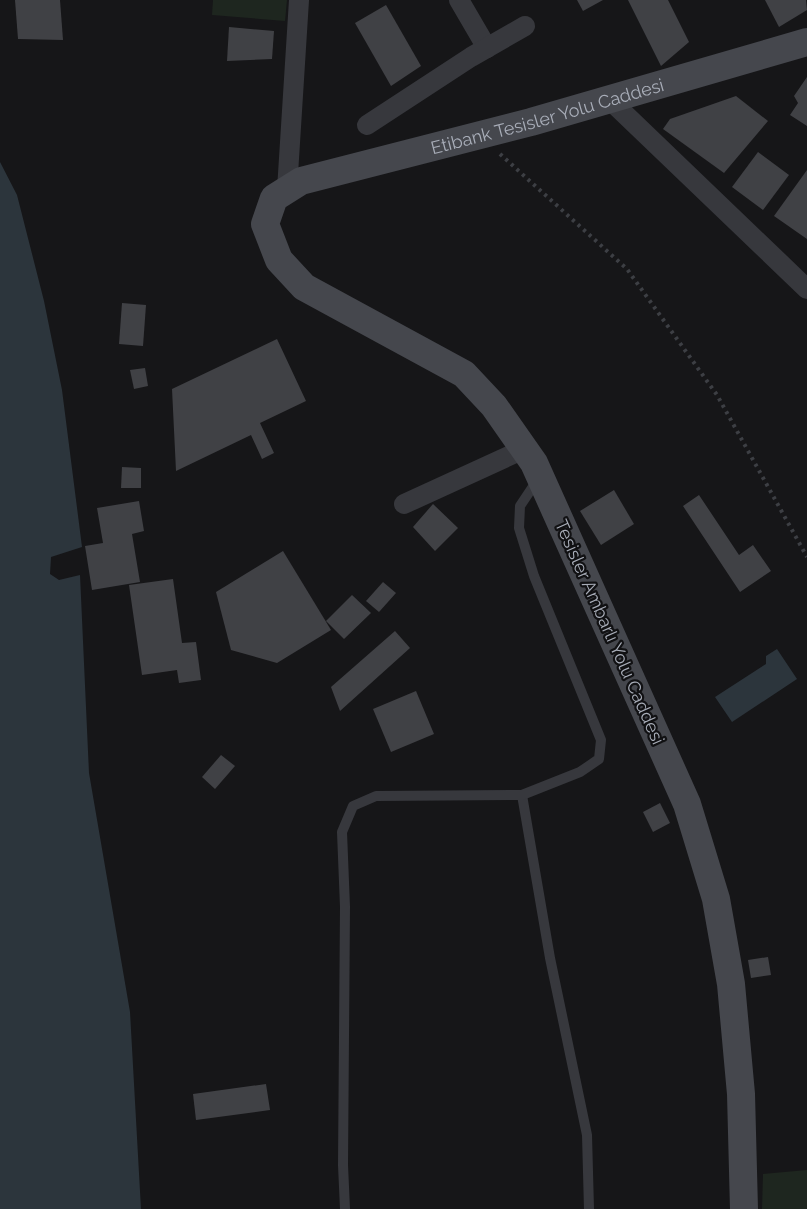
<svg xmlns="http://www.w3.org/2000/svg" width="807" height="1209" viewBox="0 0 807 1209" font-family="Raleway,sans-serif">
	<rect width="100%" height="100%" fill="#161618"/>
	<g fill="#1e261f">
		<path d="M213 0H287L285 21 212 15Z"/>
		<path d="M807 1170V1209H762L763 1174Z"/>
	</g>
	<g fill="#2c353c">
		<path d="M0 162 17 195 44 301 62 390 82 547 51 557 50 574 59 580 80 575 89 773 130 1012 141 1209H0Z"/>
		<path d="M777 649 797 679 732 722 715 697 766 664V656Z"/>
	</g>
	<g fill="#404145">
		<path d="M15 0H60L63 40 18 39Z"/>
		<path d="M577 0H603L583 11Z"/>
		<path d="M628 0H668L689 42 661 66Z"/>
		<path d="M765 0H806L807 10 779 27Z"/>
		<path d="M386 5 421 66 391 86 355 23Z"/>
		<path d="M229 27 274 31 272 59 227 61Z"/>
		<path d="M807 77V126L790 115 798 103 794 96Z"/>
		<path d="M736 96 768 121 724 173 663 129 670 119Z"/>
		<path d="M758 152 789 175 763 210 732 187Z"/>
		<path d="M807 170V239L774 216Z"/>
		<path d="M122 303 146 305 143 346 119 344Z"/>
		<path d="M277 339 306 401 260 423 274 453 262 459 251 435 176 471 172 389Z"/>
		<path d="M145 368 148 386 134 389 130 370Z"/>
		<path d="M122 467 141 468V488H121Z"/>
		<path d="M614 490 634 524 601 545 580 511Z"/>
		<path d="M699 495 739 555 753 545 771 571 740 592 683 506Z"/>
		<path d="M139 501 144 531 132 534 140 582 92 590 85 546 103 543 97 508Z"/>
		<path d="M433 504 458 528 435 551 413 527Z"/>
		<path d="M283 551 331 630 277 663 231 650 216 592Z"/>
		<path d="M173 579 182 643 196 642 201 680 179 683 177 670 142 675 129 585Z"/>
		<path d="M383 582 396 593 379 612 366 601Z"/>
		<path d="M352 595 371 613 344 639 326 621Z"/>
		<path d="M395 631 410 648 340 711 331 687Z"/>
		<path d="M416 691 434 734 391 752 373 709Z"/>
		<path d="M221 755 235 766 215 789 202 777Z"/>
		<path d="M660 803 670 823 653 832 643 812Z"/>
		<path d="M768 957 771 975 751 978 748 960Z"/>
		<path d="M266 1084 270 1110 196 1120 193 1094Z"/>
	</g>
	<g fill="none" stroke-linecap="round" stroke-linejoin="round">
		<path stroke="#3d3f44" stroke-width="4" stroke-dasharray="3 4.5" stroke-linecap="butt" d="M500 154 627 269 717 395 807 557"/>
		<g stroke="#37383d" stroke-width="10">
			<path d="M522 795 550 958 587 1135 589 1209"/>
			<path d="M345 1209 343 1165 345 907 342 832 353 806 376 796 522 795 580 772 599 759 601 740 534 576 519 528 520 506 538 479"/>
		</g>
		<g stroke="#37383d" stroke-width="20">
			<path d="M459 0 487 48"/>
			<path d="M610 100 807 289"/>
			<path d="M367 125 471 57 525 26"/>
			<path d="M287 190 299 0"/>
			<path d="M404 504 524 449"/>
		</g>
		<path stroke="#45474d" stroke-width="28" id="s1" d="M744 1209 741 1094 731 984 716 899 687 804 534 463 494 406 464 374 304 287 279 260 265 224 274 198 301 181 531 122 807 42"/>
	</g>
	<g text-anchor="middle" dominant-baseline="central" stroke-width="4.5" stroke-linejoin="round" paint-order="stroke">
		<g font-size="18" fill="#a8adb8" stroke="#111113">
			<text stroke="none"><textPath href="#s1" startOffset="1470">Etibank Tesisler Yolu Caddesi</textPath></text>
			<text transform="translate(610 632) rotate(66)">Tesisler Ambarlı Yolu Caddesi</text>
		</g>
	</g>
</svg>
